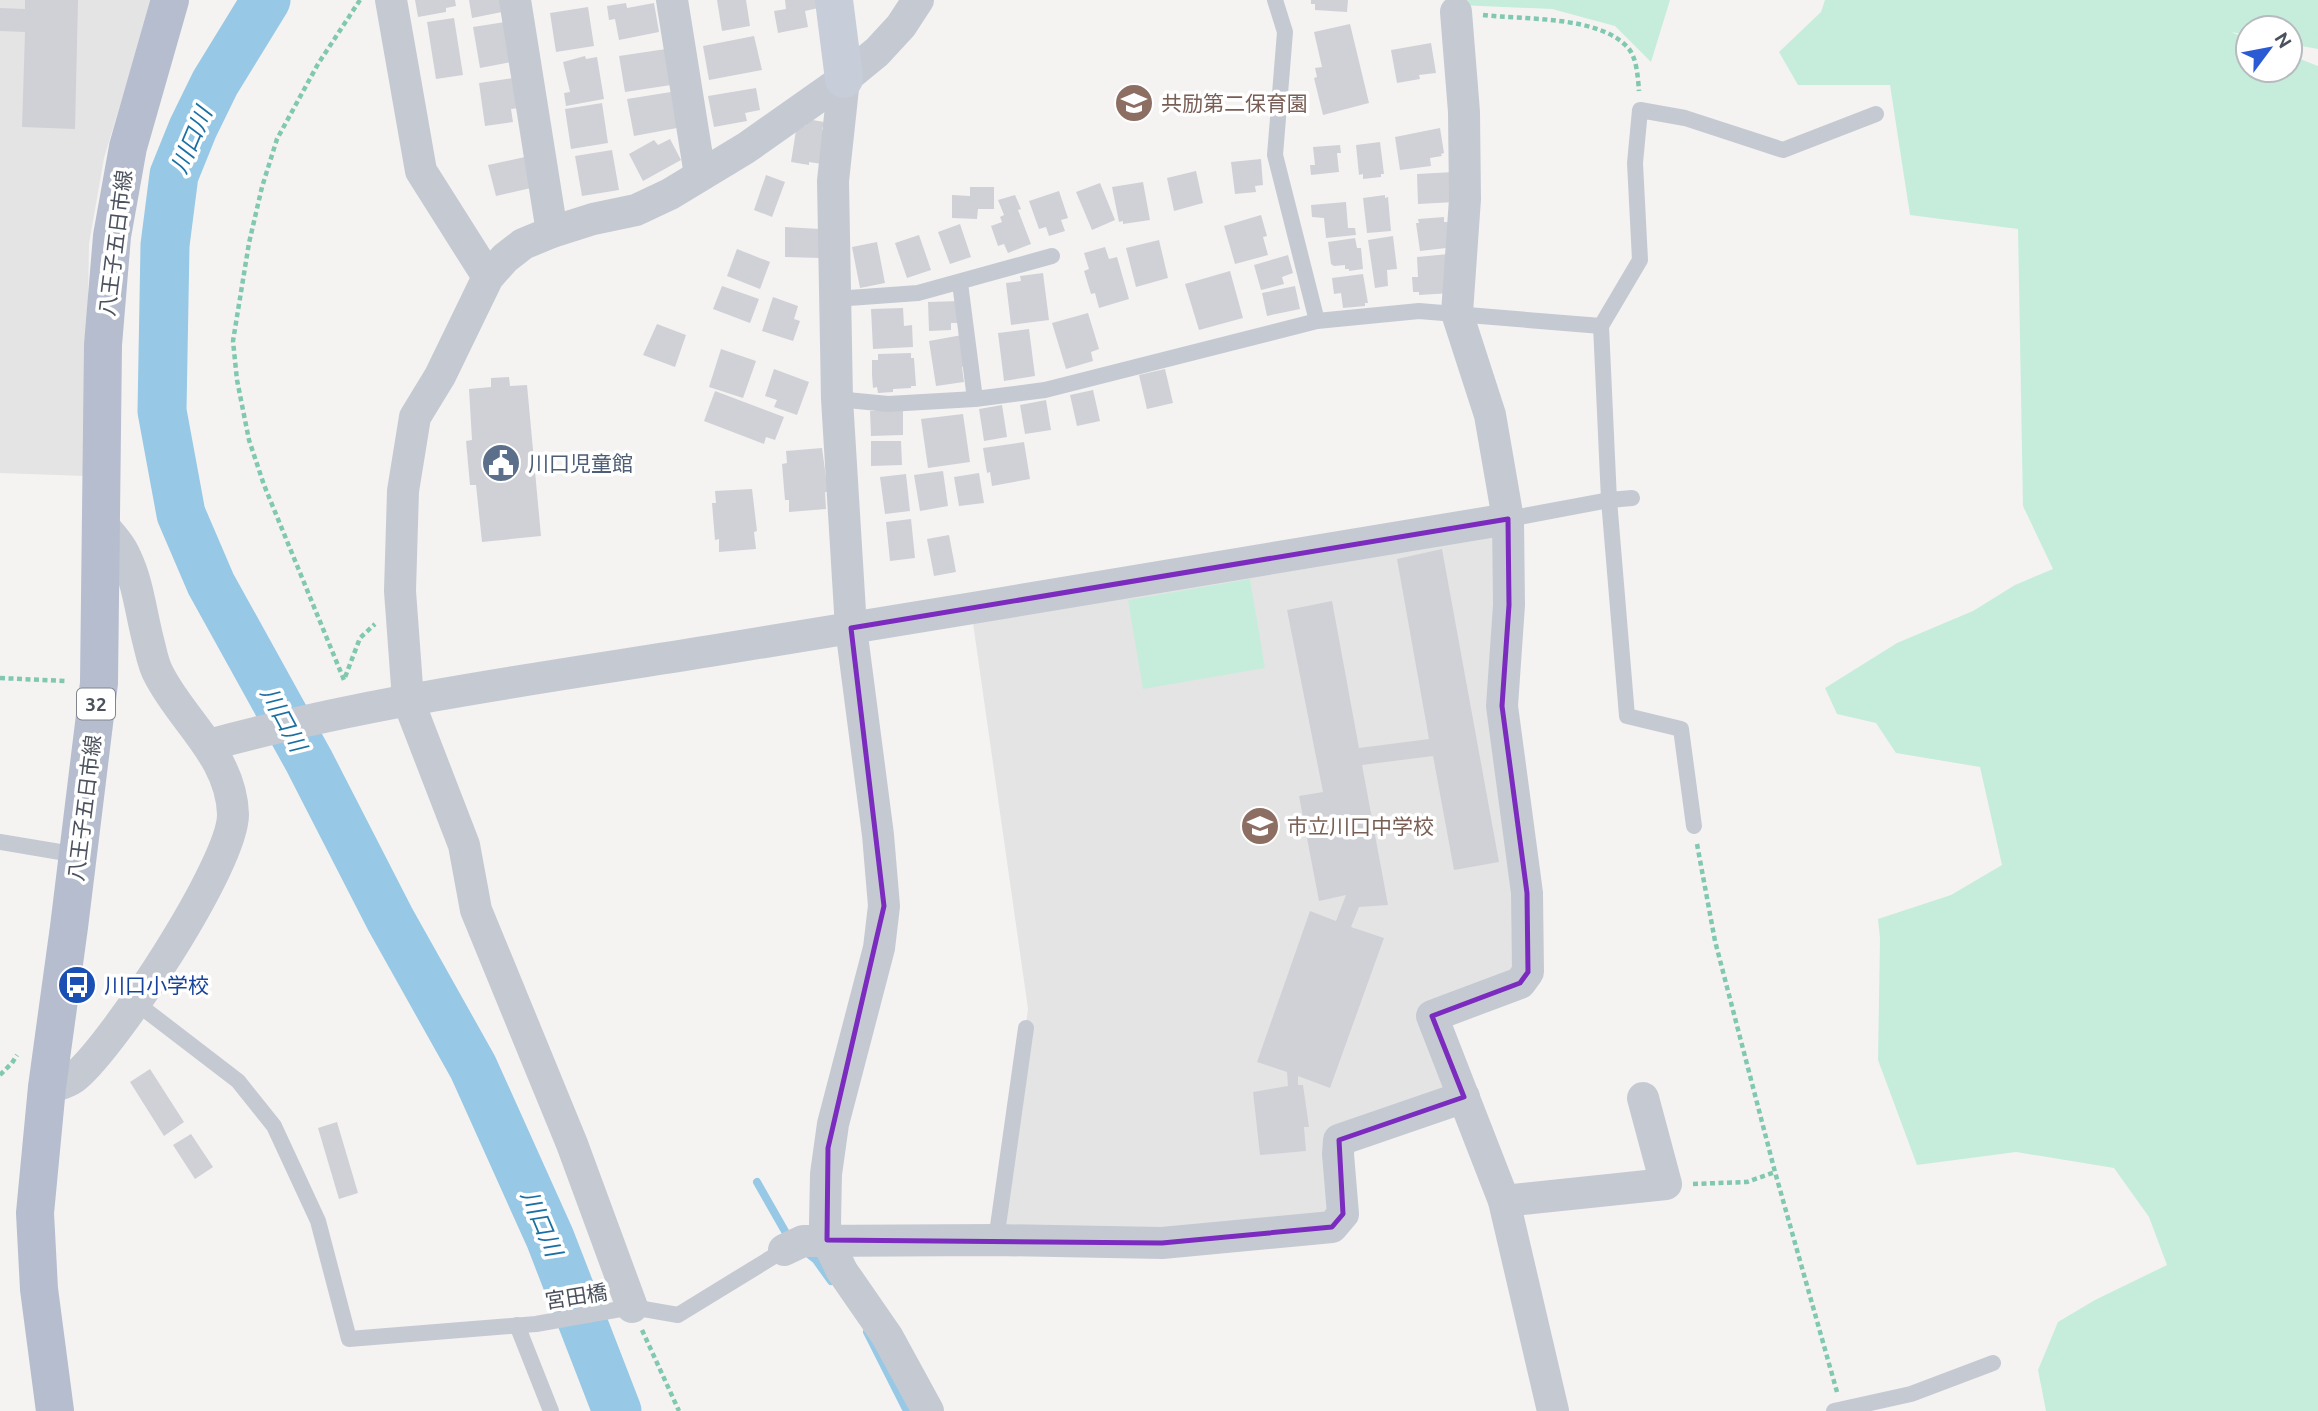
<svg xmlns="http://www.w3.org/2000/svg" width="2318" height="1411" viewBox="0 0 2318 1411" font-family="Ubuntu,'Noto Sans JP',sans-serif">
	<rect width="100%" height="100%" fill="#f4f3f2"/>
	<g fill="#e5e4e4">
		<path d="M0 0H152L104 158 89 244 85 476 0 473Z"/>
		<path d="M1508 519 1528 972 1432 1016 1464 1097 1339 1140 1343 1214 996 1240 1028 1009 971 609Z"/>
	</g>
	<g fill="#c6eddb">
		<path d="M1457 0H1670L1651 62 1615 26 1552 9 1459 5Z"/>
		<path d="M1825 0H2318V49L2290 44V28H2248V35L2231 32 2248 39V70H2290V55L2318 66V1411H2046L2038 1370 2058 1322 2095 1300 2167 1265 2149 1217 2114 1168 2016 1152 1917 1165 1878 1060 1880 938 1878 919 1951 895 2002 865 1980 767 1896 753 1876 723 1837 714 1825 688 1897 643 1973 611 2015 585 2053 569 2023 506 2018 229 1910 215 1890 85H1798L1779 52 1821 12Z"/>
		<path d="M1250 579 1265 668 1143 689 1128 600Z"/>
	</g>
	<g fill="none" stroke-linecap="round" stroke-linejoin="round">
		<g stroke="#97c8e5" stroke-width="8">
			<path d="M757 1182 790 1240"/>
			<path d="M806 1252 816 1260 831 1281"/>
			<path d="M867 1332 907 1411"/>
		</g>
		<path stroke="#97c8e5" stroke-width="49" d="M266 0 215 83 193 128 174 175 165 245 162 411 181 514 211 584 309 761 390 919 473 1067 550 1238 617 1411"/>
	</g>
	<g fill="#d0d1d6">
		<path d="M25 0H78L75 129 22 127 25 32 0 31V8L25 9Z"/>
		<path d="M415 0H455L456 6 446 8V12L418 17Z"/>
		<path d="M469 0H500L502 12 472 18Z"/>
		<path d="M717 0H746L750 26 722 31Z"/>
		<path d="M785 0H817L818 8 805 11 808 27 778 33 774 11 786 9Z"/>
		<path d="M1311 0H1348L1347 12 1315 10V4H1311Z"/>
		<path d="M626 3 627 8 654 3 659 32 619 40 615 19 609 20 607 6Z"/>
		<path d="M588 7 594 46 556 52 550 13Z"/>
		<path d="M454 18 463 75 436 79 427 22Z"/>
		<path d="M505 22 511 62 480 68 473 27Z"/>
		<path d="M1350 24 1369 103 1323 115 1314 78 1317 77 1315 68 1322 67 1314 32Z"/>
		<path d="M754 36 762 70 709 80 703 46Z"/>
		<path d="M1431 43 1436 73 1419 75 1420 79 1397 83 1391 50Z"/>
		<path d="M666 49 671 85 625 92 619 56Z"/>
		<path d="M585 56 586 59 597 57 604 99 566 106 564 93 570 92 563 62Z"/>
		<path d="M514 78 519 108 511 109 513 122 485 126 479 83Z"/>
		<path d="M756 88 760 110 745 113 747 121 714 127 708 96Z"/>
		<path d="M671 92 677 128 634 136 627 99Z"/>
		<path d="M602 103 608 143 571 149 565 109Z"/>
		<path d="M807 119 824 122 822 130 828 131 822 164 809 162V165L791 162 797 124 806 126Z"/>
		<path d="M1440 128 1444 153 1441 154 1442 156 1430 158 1431 166 1400 170 1395 137Z"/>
		<path d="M670 139 681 160 643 181 629 154 654 140 658 145Z"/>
		<path d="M1380 142 1384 174H1381V177L1363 179V174L1359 175 1356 145Z"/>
		<path d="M1340 145 1341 153H1337L1339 172 1311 175 1310 165H1315L1313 147Z"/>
		<path d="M612 150 619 190 582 196 575 156Z"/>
		<path d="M525 157 531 188 496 196 488 165Z"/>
		<path d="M1261 159 1263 185 1255 186 1256 192 1235 194 1231 162Z"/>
		<path d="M1196 171 1203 203 1174 211 1167 178Z"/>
		<path d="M1454 172 1455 202 1418 204 1417 174Z"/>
		<path d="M766 175 785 182 772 217 754 210Z"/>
		<path d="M1143 182 1150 220 1123 224V221L1119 222 1112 187Z"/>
		<path d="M1100 183 1115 220 1092 230 1076 192Z"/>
		<path d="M970 187H994V209H978L977 219 952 218V195L970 196Z"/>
		<path d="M1059 191 1068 218 1061 220 1065 231 1049 236 1046 227 1039 229 1029 201Z"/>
		<path d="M1015 195 1021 209 1018 210 1031 244 1008 253 1004 244 998 246 991 226 1002 222 1000 217 1004 215 998 200Z"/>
		<path d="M1385 195V198L1388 197 1391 231 1367 233 1363 198Z"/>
		<path d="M1346 202 1348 228H1355L1356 235 1326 238 1324 218 1312 217 1311 205Z"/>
		<path d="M1261 215 1267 236 1263 237 1268 255 1235 264 1224 226Z"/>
		<path d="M1444 217V222H1452L1455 247 1420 251 1416 223H1419L1418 219Z"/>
		<path d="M960 224 971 257 950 264 938 232Z"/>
		<path d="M785 227 820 229V258L785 257Z"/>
		<path d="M919 235 931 270 907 278 895 243Z"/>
		<path d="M1393 236 1397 269 1387 270 1388 286 1375 288 1368 240Z"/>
		<path d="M1355 238 1357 248H1361L1363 269 1349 271V269H1345V265L1334 266 1331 264 1328 242Z"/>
		<path d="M1159 240 1168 278 1136 287 1126 248Z"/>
		<path d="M877 242 885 283 860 288 852 247Z"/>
		<path d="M1105 247 1109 259 1117 257 1129 299 1099 308 1095 293 1091 294 1084 271 1089 269 1084 253Z"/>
		<path d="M737 249 770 262 760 289 727 276Z"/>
		<path d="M1449 254 1452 293 1419 295V292H1413L1412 277H1418L1417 257Z"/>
		<path d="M1288 255 1293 273 1282 277 1284 284 1261 290 1254 265Z"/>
		<path d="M1230 271 1243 318 1199 330 1185 284Z"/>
		<path d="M1043 273 1049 320 1011 325 1006 283 1021 281 1020 276Z"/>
		<path d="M1363 274 1368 303H1365V306L1343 308 1341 293 1334 294 1332 278Z"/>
		<path d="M722 286 759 299 750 323 713 309Z"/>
		<path d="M1295 286 1300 309 1267 316 1262 293Z"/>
		<path d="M773 297 798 306 794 319 800 321 793 341 762 331Z"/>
		<path d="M961 301 962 323H951V330L929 331 928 302Z"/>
		<path d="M903 308 904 326 912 325 913 347 873 349 871 309Z"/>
		<path d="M1088 313 1099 349 1091 352 1093 361 1066 369 1052 323Z"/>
		<path d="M657 324 686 335 675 367 643 355Z"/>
		<path d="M1029 329 1035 376 1004 381 998 333Z"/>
		<path d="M962 335 967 365 962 367 964 382 936 386 929 341Z"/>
		<path d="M721 349 756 361 743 398 709 387Z"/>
		<path d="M911 353V358H914L916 386H911V388L893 389V392L878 393 877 387 873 388 872 375V360H878V354Z"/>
		<path d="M774 369 809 382 797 415 774 407 777 400 765 396Z"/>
		<path d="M1165 369 1173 403 1147 409 1139 375Z"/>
		<path d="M509 377 510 386 527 385 541 536 482 542 476 485H470L466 441 472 440 469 389 491 387V378Z"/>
		<path d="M1093 390 1100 421 1077 426 1070 395Z"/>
		<path d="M715 391 784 417 775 440 766 437 764 444 704 421Z"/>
		<path d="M1046 400 1051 430 1025 434 1020 405Z"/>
		<path d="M1002 405 1007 437 984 441 979 409Z"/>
		<path d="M870 411H903V435L871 436Z"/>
		<path d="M963 414 970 462 928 468 921 419Z"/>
		<path d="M871 441H901L902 465 871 466Z"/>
		<path d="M1024 442 1030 479 992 486 990 472 987 473 983 448Z"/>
		<path d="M822 448 828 492H825L826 509 789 512V500H785L782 464 787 463 786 451Z"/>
		<path d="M943 471 948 506 920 511 914 475Z"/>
		<path d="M979 473 984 503 959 506 954 477Z"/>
		<path d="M906 474 910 511 885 514 880 477Z"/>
		<path d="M752 489 757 531 754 532 756 549 719 552V539L715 540 712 503H716L715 491Z"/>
		<path d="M911 519 915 558 890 561 886 522Z"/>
		<path d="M949 535 956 572 934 576 927 539Z"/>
		<path d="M1442 549 1499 862 1454 870 1433 756 1362 765 1388 905 1359 907 1351 927 1384 938 1330 1088 1298 1076V1085H1303L1309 1127H1304L1306 1151 1260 1155 1253 1092 1288 1086 1287 1072 1257 1062 1310 911 1336 921 1346 895 1319 901 1299 796 1323 792 1287 610 1332 601 1359 748 1429 739 1397 559Z"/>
		<path d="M150 1069 184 1122 164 1136 130 1082Z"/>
		<path d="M337 1122 358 1193 339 1199 318 1128Z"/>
		<path d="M191 1134 213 1167 195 1179 173 1145Z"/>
	</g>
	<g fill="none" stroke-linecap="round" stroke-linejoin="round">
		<g stroke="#81c8b0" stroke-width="4.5" stroke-dasharray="5 3.5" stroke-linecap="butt">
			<path d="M360 0 318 64 277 139 262 187 249 243 233 341 237 380 249 440 264 485 344 680 360 638 375 624"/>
			<path d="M1483 15C1524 20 1601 15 1629 49 1637 59 1638 79 1639 91"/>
			<path d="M0 678 66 681"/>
			<path d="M1697 844 1715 941 1775 1172 1837 1392"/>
			<path d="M0 1075 12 1063 17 1055"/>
			<path d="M1693 1184 1747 1182 1775 1172"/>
			<path d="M642 1330 679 1411"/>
		</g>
		<g stroke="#c5cad2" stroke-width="16">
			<path d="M1275 0 1285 32 1275 155 1317 321 1419 311 1601 326 1640 260 1635 163 1640 110 1685 118 1783 150 1876 114"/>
			<path d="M960 283 975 399"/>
			<path d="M835 299 918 293 1052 256"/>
			<path d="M1601 326 1609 500 1627 716 1681 729 1694 826"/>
			<path d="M837 399 888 404 975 399 1045 390 1317 321"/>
			<path d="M1508 519 1609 500 1632 498"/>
			<path d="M0 842 78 855"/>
			<path d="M135 1002 238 1081 274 1126 318 1221 349 1339 536 1324 632 1307 678 1315 784 1250"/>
			<path d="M996 1240 1026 1028"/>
			<path d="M517 1325 551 1411"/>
			<path d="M1834 1411 1911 1394 1993 1363"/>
		</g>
		<g stroke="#c5cad2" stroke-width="32">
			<path d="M391 0 421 171 488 277"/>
			<path d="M515 0 552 232"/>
			<path d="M672 0 700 175"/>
			<path d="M1456 12 1464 112 1465 199 1457 313 1490 415 1508 519 1509 605 1502 706 1527 893 1528 972 1520 983 1432 1016 1504 1201 1553 1411"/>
			<path d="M844 79 833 181 837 399 851 628 878 835 884 906 879 948 833 1124 826 1174 825 1224 827 1240 842 1271 887 1336 928 1411"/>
			<path d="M209 745C373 700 543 678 710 651 976 607 1242 565 1508 519"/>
			<path d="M47 1087C57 1085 68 1083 76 1076 115 1043 234 863 233 814 231 756 183 722 159 675 153 665 151 651 148 640 141 613 138 583 126 558 121 545 110 534 101 523"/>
			<path d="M1504 1201 1666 1184 1643 1098"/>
			<path d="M784 1250 803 1241 996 1240 1162 1243 1332 1227 1343 1214 1338 1154 1339 1140 1464 1097"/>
			<path d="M632 1307 572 1144 476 910 464 845 408 700 400 591 403 491 415 417 440 376 488 277 505 258 523 244 552 232 593 219 636 210 670 194 746 148 844 79 877 52 901 26 918 0"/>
		</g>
		<path stroke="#c7cdd9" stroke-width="38" d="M834 0 844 79"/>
		<path stroke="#b5bdce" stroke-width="38" d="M55 1411 39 1289 35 1213 47 1087 69 927 99 683 103 345 112 236 128 147 170 0"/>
	</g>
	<path fill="none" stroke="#7b2cbf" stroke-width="5" stroke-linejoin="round" d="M1508 519 1509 605 1502 706 1527 893 1528 972 1520 983 1432 1016 1464 1097 1339 1140 1343 1214 1332 1227 1162 1243 827 1240 828 1148 884 906 851 628Z"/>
	<defs>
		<symbol id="school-disc" viewBox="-11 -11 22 22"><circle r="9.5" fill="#8d6e63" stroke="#fff"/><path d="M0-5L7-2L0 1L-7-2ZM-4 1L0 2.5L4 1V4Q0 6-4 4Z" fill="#fff"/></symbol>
		<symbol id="civic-disc" viewBox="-11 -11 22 22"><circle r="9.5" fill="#5c6f8a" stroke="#fff"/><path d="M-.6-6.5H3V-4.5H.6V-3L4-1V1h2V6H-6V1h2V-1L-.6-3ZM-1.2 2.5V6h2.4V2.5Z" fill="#fff"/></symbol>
		<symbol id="bus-disc" viewBox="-11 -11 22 22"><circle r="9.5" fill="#1a4fb4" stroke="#fff"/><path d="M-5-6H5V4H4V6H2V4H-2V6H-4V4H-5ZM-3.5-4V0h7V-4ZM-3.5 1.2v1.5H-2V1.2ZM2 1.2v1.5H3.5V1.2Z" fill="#fff"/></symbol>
	</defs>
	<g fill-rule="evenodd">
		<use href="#school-disc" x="1112" y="81" width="44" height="44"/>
		<use href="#civic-disc" x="479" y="441" width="44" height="44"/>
		<use href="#school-disc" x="1238" y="804" width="44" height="44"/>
		<use href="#bus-disc" x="55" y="963" width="44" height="44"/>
	</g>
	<g text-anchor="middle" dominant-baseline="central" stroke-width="7" stroke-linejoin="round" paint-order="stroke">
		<rect fill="#fff" stroke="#81868e" stroke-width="2" x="77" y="688.5" width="38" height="31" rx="5"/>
		<g font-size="19" font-weight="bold" fill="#4b525e">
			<text x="96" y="704">32</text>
		</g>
		<g font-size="21" fill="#785e54" stroke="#fff" text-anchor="start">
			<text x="1161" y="103">共励第二保育園</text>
			<text x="1287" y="826">市立川口中学校</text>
		</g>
		<g font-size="21" fill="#4b525e" stroke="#fff">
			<text transform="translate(115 243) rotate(-83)">八王子五日市線</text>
			<text transform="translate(84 808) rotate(-83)">八王子五日市線</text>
			<text transform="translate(576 1296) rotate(-9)">宮田橋</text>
		</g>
		<g font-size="21" fill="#4e5e75" stroke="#fff" text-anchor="start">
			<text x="528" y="463">川口児童館</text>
		</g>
		<g font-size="21" fill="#164399" stroke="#fff" text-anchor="start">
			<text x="104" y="985">川口小学校</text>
		</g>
		<g font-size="23" font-style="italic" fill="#1a70a3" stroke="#fff">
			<text transform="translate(191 140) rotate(-67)">川口川</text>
			<text transform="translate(284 719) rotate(62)">川口川</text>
			<text transform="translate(542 1223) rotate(67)">川口川</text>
		</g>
	</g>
	<g transform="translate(2269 49) rotate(58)"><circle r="33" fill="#ffffff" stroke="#b7babf" stroke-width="2"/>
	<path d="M0-5L12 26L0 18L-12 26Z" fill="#2b5ad5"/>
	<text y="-10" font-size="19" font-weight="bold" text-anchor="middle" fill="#4b525e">N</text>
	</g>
</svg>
